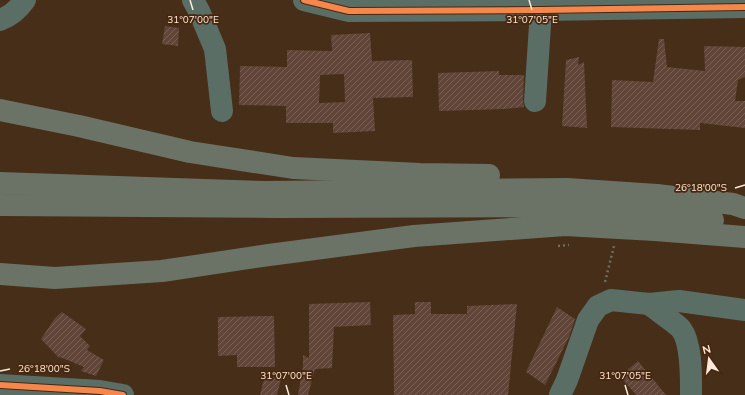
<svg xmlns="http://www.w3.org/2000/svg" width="745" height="395" viewBox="0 0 745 395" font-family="Mulish,sans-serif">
	<defs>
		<pattern id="building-hatch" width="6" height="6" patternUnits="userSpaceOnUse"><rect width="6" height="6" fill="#604538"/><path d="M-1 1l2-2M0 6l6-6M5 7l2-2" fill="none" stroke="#786054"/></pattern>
	</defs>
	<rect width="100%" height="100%" fill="#462e19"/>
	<g fill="url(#building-hatch)" fill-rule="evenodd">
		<path d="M165 26 179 28 178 46 162 44Z"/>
		<path d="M370 33 372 61 412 60 413 97 373 98 375 131 333 133V123H286V106L239 105 240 66 287 67V50L332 51 331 35ZM344 74 345 102 319 103 320 75Z"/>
		<path d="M659 39H664L667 67 705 71 704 46 745 47V77L738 80 735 101H745V128L700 123V130L611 127 612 80 653 82Z"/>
		<path d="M579 57 578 65 584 62 587 128 562 126 566 60Z"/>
		<path d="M499 71V75H524L523 100 524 107 506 109 439 111 438 73Z"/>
		<path d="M370 302 371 325 334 327 332 368 315 369 308 395H298L303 366V355L309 358V304Z"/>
		<path d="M415 302H431V314H467V306L517 304 508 395H394L393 315 415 314Z"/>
		<path d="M557 307 575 319 569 337 545 385 526 372Z"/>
		<path d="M62 312 86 329 80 336 90 346 87 350 104 360 96 376 81 371 84 367 60 357 59 358 41 339 55 318Z"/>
		<path d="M274 316 275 367H237V355L218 356V317Z"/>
		<path d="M638 361 666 395H636L620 376Z"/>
		<path d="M265 375 281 379 277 395H260Z"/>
	</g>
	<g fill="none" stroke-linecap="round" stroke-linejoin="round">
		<g stroke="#6d6f64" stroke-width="2.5" stroke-dasharray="2 3" stroke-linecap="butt">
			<path d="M558 246 569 245"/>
			<path d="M605 282 614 246"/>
		</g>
		<g stroke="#5a6e65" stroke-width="22">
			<path d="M193 0 199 11 215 49 222 111"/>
			<path d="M304 0 349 11 541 10 745 7"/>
			<path d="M0 20C11 16 18 10 25 0"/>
			<path d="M535 101 541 10"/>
			<path d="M649 304C656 310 676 323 681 329 692 343 691 377 691 395"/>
			<path d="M0 385 100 391 123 395"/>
			<path d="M560 395 567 380 588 320 598 306 611 300 649 304 679 301 745 310"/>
		</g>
		<g stroke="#6a7366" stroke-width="22">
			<path d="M0 110 79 126 190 152 293 168 420 174 489 175"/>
			<path d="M0 183 264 192 567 189 657 195 733 204 745 208"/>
			<path d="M0 205 277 207 588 206 713 220"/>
			<path d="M0 274 55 278 162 271 269 255 414 236 565 225 655 230 745 237"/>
		</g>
		<defs>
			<g id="cycleway">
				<path d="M304 0 349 11 541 10 745 7"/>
				<path d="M0 385 100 391 123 395"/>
			</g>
		</defs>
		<use href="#cycleway" stroke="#47270e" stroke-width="8"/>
		<use href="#cycleway" stroke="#f5874c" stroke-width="6"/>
	</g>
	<path fill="none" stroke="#ffe9db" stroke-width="1.5" d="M190 0 193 10M529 0 532 10M735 188 745 185M0 371 10 369M286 385 289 395M625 385 628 395"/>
	<g font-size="10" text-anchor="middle" fill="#ffe9db" stroke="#47270e" stroke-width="3.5" stroke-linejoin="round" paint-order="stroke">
		<text x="193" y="23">31°07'00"E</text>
		<text x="532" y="23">31°07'05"E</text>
		<text x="701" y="191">26°18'00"S</text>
		<text x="44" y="372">26°18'00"S</text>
		<text x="286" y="379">31°07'00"E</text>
		<text x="625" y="379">31°07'05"E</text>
	</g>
	<g transform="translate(709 359) rotate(346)" stroke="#47270e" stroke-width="3" paint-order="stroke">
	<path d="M0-3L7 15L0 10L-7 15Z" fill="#ffe9db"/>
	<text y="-6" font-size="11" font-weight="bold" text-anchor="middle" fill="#ffe9db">N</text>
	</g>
</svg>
